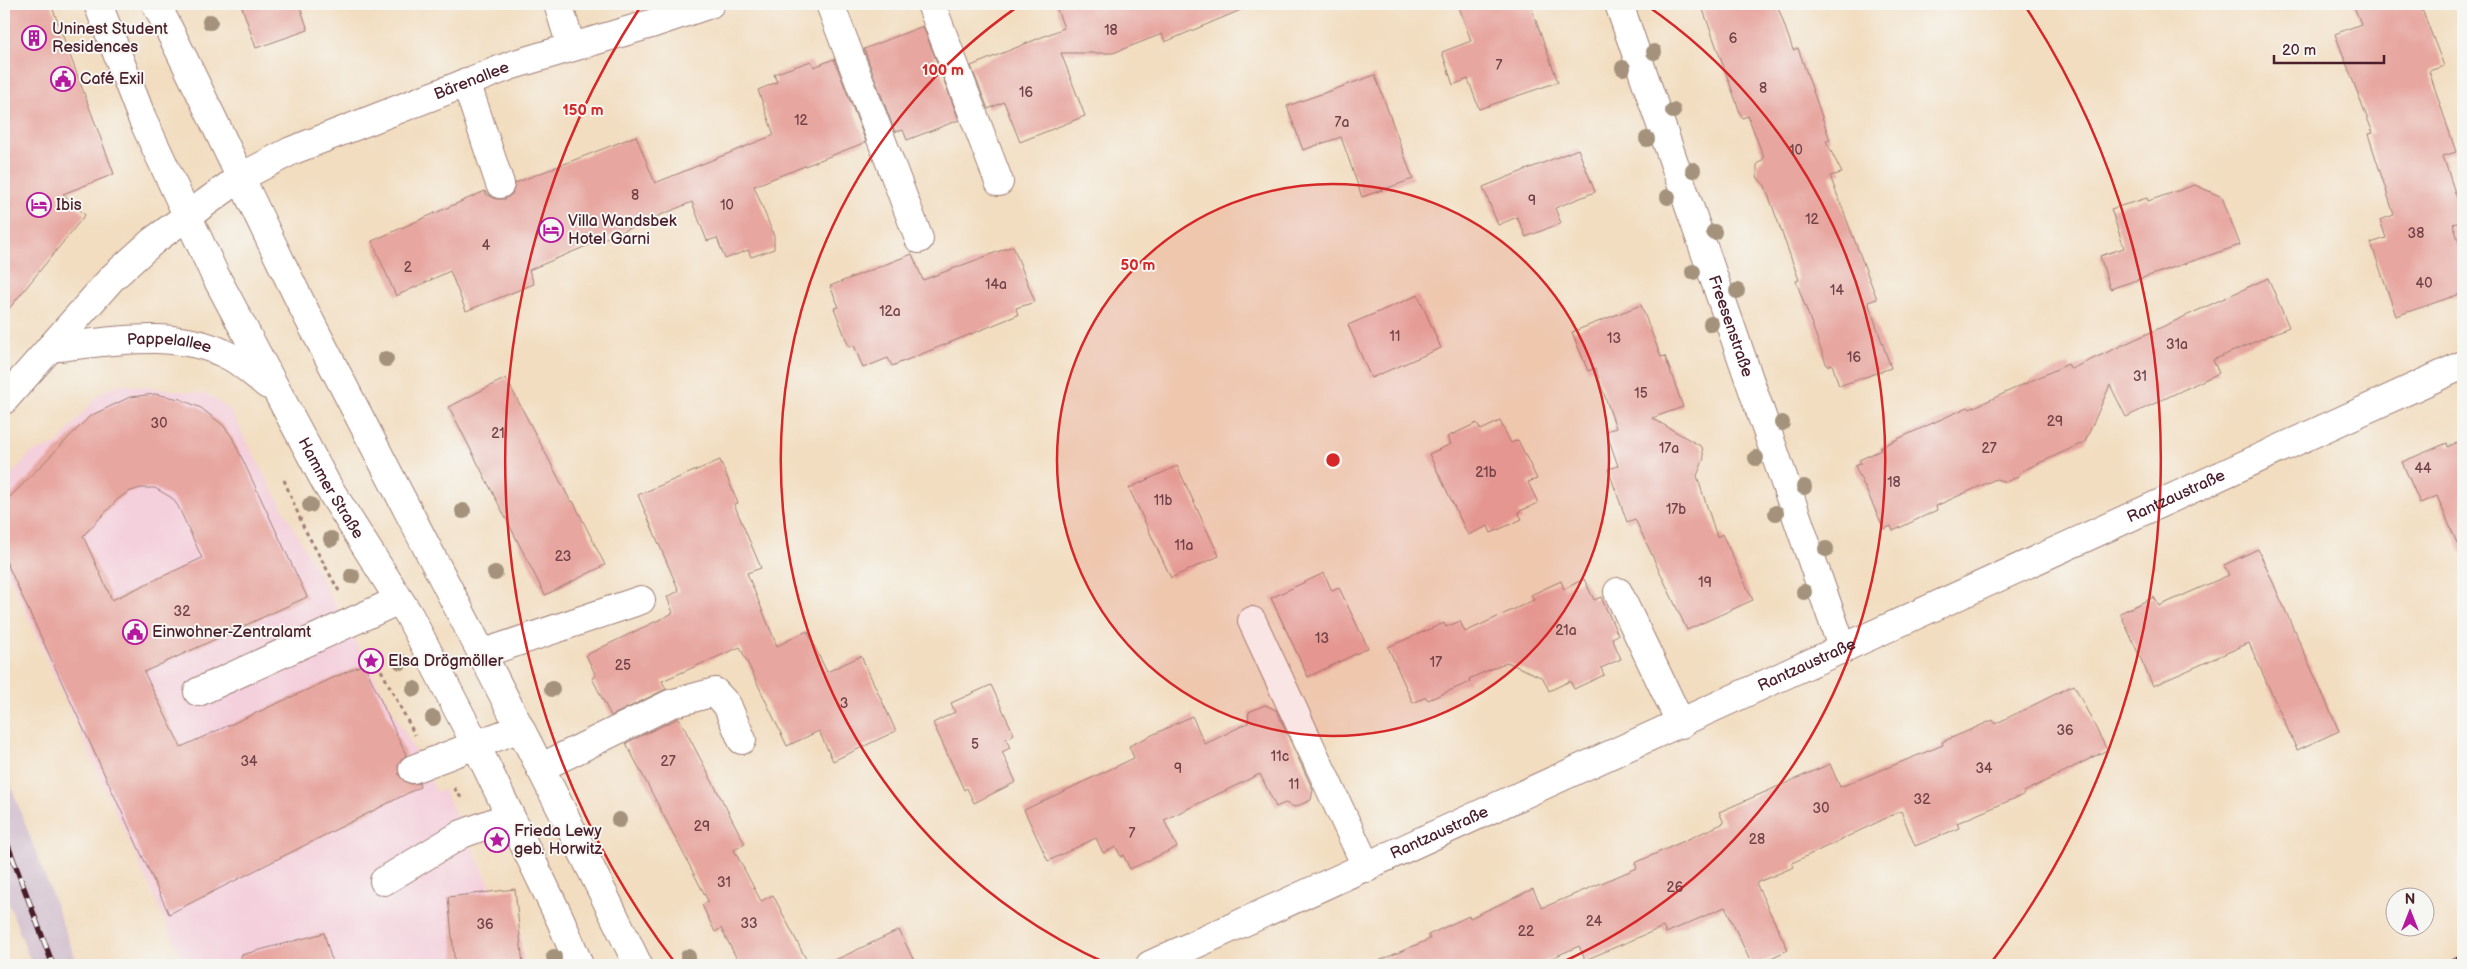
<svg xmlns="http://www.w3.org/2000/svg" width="2467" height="969" viewBox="0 0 2467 969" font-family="'Balsamiq Sans',sans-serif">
	<rect width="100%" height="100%" fill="#f6f6f2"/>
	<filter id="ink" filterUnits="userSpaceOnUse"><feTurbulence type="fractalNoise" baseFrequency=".02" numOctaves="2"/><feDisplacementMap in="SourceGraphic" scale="10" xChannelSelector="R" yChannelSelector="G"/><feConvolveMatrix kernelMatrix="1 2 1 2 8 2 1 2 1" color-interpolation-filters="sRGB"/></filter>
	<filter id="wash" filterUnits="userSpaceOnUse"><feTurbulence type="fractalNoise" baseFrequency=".0096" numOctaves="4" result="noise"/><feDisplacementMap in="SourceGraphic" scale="20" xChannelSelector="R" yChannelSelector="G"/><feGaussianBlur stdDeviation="1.12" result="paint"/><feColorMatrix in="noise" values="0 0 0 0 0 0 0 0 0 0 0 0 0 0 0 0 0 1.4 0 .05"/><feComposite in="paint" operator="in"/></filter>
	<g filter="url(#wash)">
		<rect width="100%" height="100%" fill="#f2ddc0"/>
		<path fill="#f4cfdc" d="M120 384 206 394 229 409 437 792 444 790 493 891 515 889 522 951 526 965H185L4 564V483L31 453 57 444 101 392Z"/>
		<path fill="#d0bdcc" d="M4 767 78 965H32L4 891Z"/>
		<g id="blocks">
			<g fill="#e7a69f" fill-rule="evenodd">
				<path d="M4 4H51L114 174 63 194 85 215 4 315Z"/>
				<path d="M241 4H299L308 30 256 48Z"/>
				<path d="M1055 4H1255L1165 42 1162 34 1113 53H1061L1085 116 1020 142 1004 102 988 109 971 66 1064 28Z"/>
				<path d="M1458 4H1530L1558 82 1479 109 1468 79 1453 85 1442 52 1471 41Z"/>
				<path d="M1701 4H1777L1793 50 1798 48 1830 140 1826 141 1842 173 1830 176 1877 299 1868 302 1891 368 1839 386 1832 364 1827 366 1796 281 1799 280 1765 186 1757 177V165L1764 158 1748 116 1742 118Z"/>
				<path d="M2353 4H2420L2444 66 2429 71 2456 152 2443 156 2463 217V221L2453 224 2463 255V293L2396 316 2371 243 2386 238 2380 220 2394 215 2368 134 2373 133 2335 34 2361 24Z"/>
				<path d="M923 26 959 120 907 140 903 130 895 132 864 49Z"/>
				<path d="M834 59 866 142 754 186 774 236V249L751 257 748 250 725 259 717 238 707 241 692 202 529 270 534 284 466 311 450 271 396 296 372 241 485 191 486 194 496 199H505L512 194 515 183 636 136 655 183 774 135 758 90 777 82 774 74 811 61 814 67Z"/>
				<path d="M1375 75 1413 179 1362 197 1341 137 1303 150 1287 106Z"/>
				<path d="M1578 149 1595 192 1555 208 1561 223 1526 237 1517 217 1498 225 1483 187Z"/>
				<path d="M2195 185 2222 197 2240 245 2110 289 2100 256 2124 248 2111 209 2147 198 2148 201Z"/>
				<path d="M1013 246 1035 302 1016 308 1018 315 892 366 888 358 863 368 854 345 849 347 834 308 839 307 830 286 912 254 923 280Z"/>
				<path d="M2268 278 2289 327 2213 360 2219 373 2126 417 2110 385 2085 442 2022 471 2017 477 2006 482 1996 479 1936 506 1937 510 1893 531 1891 526 1884 529 1855 466 1861 463 1859 460 1881 450 1880 447 1968 407 1970 409 2068 364 2071 369Z"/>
				<path d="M1418 295 1441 348 1371 378 1348 325Z"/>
				<path d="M1641 305 1661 357 1665 356 1683 407 1652 418 1702 447 1704 458 1697 476 1717 537 1722 534 1753 600 1687 630 1635 519 1627 522 1608 469 1618 466 1606 431 1616 428 1595 368 1588 371 1572 332Z"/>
				<path d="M506 378 571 502 573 501 605 565 545 595 449 407Z"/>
				<path d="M155 394 180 399 201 408 223 425 232 437 307 597 144 672 181 747 364 664 406 755 398 766 399 775 404 781 411 784 419 783 420 787 169 914 4 557V503L90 416 130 397ZM141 488H155L172 498 178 506 202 558 112 600 83 536 117 500 128 492Z"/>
				<path d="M1500 421 1511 443 1518 440 1537 479 1528 482 1538 503 1518 512 1522 519 1491 533 1488 526 1468 535 1429 454 1451 444 1447 437 1477 423 1481 430Z"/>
				<path d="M2463 440V557L2437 496 2420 503 2402 462 2447 443 2448 447Z"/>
				<path d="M720 460 738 503 734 504 761 568 747 573 777 646 807 631 827 672 861 656 896 731 833 761 819 731 787 746 740 647 662 681 666 689 611 716 592 678 596 676 586 655 673 613 667 597 679 591 638 495Z"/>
				<path d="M1177 466 1219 556 1171 578 1129 488Z"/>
				<path d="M2258 549 2339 731 2297 750 2249 643 2153 686 2120 613 2154 597 2159 606 2229 575 2224 565Z"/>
				<path d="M1324 573 1332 591 1339 588 1368 648 1308 677 1271 598Z"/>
				<path d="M1584 579 1594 600 1601 597 1618 635 1612 638 1621 659 1601 668 1604 675 1574 689 1570 681 1549 691 1543 678 1507 662 1469 679 1470 682 1428 700 1426 697 1413 703 1388 647 1444 623 1446 627 1460 621 1465 632 1534 600 1531 595 1561 581 1564 589Z"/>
				<path d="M991 685 1014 734 1006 739 1010 748 1002 752 1016 782 974 803 967 788 964 790 933 723 955 712 951 703Z"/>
				<path d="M2074 685 2107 750 2024 792 2025 794 1957 823 1959 828 1915 846 1901 811 1792 863 1794 867 1756 883 1788 950 1756 965H1752L1725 907 1666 933 1663 927 1585 960 1579 946 1536 965H1369L1430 939 1428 935 1469 916 1470 918 1533 889 1542 908 1637 868 1635 863 1724 823 1719 812 1830 764 1840 787 1943 745 1942 742 1993 720 1995 724Z"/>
				<path d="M1265 705 1276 710 1313 790 1311 800 1295 807 1285 803 1276 807 1260 774 1164 820 1177 847 1130 869 1123 855 1121 857 1116 847 1103 853 1096 838 1048 861 1024 810 1134 758 1129 746 1192 716 1205 744 1248 723 1249 712Z"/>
				<path d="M679 718 745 844 734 850 761 901 773 895 809 965H740L721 928 715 932 702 905 708 901 626 743Z"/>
				<path d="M515 889 523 965H455L448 897Z"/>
				<path d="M899 930 916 965H825Z"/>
				<path d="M324 933 333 965H242L241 955Z"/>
			</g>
		</g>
	</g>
	<g filter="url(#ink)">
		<use href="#blocks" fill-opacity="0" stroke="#9e7e76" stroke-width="1"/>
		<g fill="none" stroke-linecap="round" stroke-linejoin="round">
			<defs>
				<g id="minor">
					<path d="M558 4 571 46"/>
					<path d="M830 4 919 239"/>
					<path d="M931 4 999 182"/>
					<path id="s1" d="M1619 4 1843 650"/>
					<path d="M466 82 500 184"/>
					<path id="s2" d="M241 177 291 151 512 65 654 23 710 4"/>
					<path d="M1618 592 1681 724"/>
					<path d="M1252 621 1367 868"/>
					<path d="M481 654 641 600"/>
					<path d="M198 692 399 600"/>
					<path d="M540 768 670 704 715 692 727 705 742 740"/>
					<path d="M413 769 520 728"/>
					<path d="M384 881 462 834 510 816"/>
					<path id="s3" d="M1150 965 2463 365"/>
				</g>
				<g id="major">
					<path id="s4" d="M98 4 142 118 214 273 327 485 409 615 476 745 561 921 579 965"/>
					<path d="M156 4C211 110 258 219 312 325 421 538 534 749 638 965"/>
					<path id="s5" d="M50 348C108 342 177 327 231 357 244 364 256 376 268 385"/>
					<path d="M4 400 112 278 153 241 241 177"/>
				</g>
			</defs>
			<use href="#minor" stroke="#9e7e76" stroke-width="30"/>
			<use href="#major" stroke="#9e7e76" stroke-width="30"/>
			<g stroke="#9e7e76" stroke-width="3" stroke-dasharray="4 4" stroke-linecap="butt">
				<path d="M284 480 304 528 339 591"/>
				<path d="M370 649 415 735"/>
				<path d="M454 788 462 799"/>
			</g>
			<use href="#minor" stroke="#fff" stroke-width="28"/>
			<use href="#major" stroke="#fff" stroke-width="28"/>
			<defs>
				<g id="rail">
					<path d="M4 835 53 965"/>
					<path d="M2443 965 2463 957"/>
				</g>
			</defs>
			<use href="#rail" stroke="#4a1f2b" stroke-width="5.5"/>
			<use href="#rail" stroke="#f6f6f2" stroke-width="4" stroke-dasharray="11" stroke-linecap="butt"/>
		</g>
		<g fill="#a4927c">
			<circle cx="210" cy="22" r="8"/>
			<circle cx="1654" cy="52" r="8"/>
			<circle cx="1623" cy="68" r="8"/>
			<circle cx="1673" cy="111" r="8"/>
			<circle cx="1647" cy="139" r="8"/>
			<circle cx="1693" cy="170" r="8"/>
			<circle cx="1668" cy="197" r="8"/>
			<circle cx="1714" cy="232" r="8"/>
			<circle cx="1693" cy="272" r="8"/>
			<circle cx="1737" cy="291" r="8"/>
			<circle cx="1711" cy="324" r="8"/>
			<circle cx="386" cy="359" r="8"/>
			<circle cx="1782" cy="423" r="8"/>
			<circle cx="1756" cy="458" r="8"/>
			<circle cx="1804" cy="487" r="8"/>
			<circle cx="310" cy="505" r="8"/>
			<circle cx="463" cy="511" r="8"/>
			<circle cx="1776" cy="513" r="8"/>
			<circle cx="331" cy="539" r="8"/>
			<circle cx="1826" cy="549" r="8"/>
			<circle cx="495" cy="573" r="8"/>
			<circle cx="352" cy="576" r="8"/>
			<circle cx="1804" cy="592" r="8"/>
			<circle cx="401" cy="662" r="8"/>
			<circle cx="414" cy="689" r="8"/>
			<circle cx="552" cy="689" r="8"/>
			<circle cx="433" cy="718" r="8"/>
			<circle cx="619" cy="820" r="8"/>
			<circle cx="554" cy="957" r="8"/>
			<circle cx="688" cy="957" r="8"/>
		</g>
	</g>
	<circle cx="1333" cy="460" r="276" fill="#d62828" fill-opacity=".12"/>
	<g fill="none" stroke="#d62828" stroke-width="2.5">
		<circle cx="1333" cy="460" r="276"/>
		<path d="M1108 964A552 552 0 0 1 1020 5M1646 5A552 552 0 0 1 1558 964"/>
		<path d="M676 964A828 828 0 0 1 639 9M2027 9A828 828 0 0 1 1990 964"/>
	</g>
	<defs>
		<symbol id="building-ring" viewBox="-11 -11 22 22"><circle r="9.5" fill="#f6f6f2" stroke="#b5179e" stroke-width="1.5"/><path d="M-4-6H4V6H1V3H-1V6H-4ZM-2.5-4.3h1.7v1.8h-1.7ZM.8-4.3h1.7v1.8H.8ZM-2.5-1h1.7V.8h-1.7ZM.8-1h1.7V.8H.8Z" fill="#b5179e"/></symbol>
		<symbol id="civic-ring" viewBox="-11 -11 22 22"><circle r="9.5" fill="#f6f6f2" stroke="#b5179e" stroke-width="1.5"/><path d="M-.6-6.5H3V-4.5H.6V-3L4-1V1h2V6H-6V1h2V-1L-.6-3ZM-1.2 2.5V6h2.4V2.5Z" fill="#b5179e"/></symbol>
		<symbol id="hotel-ring" viewBox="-11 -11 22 22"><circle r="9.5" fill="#f6f6f2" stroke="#b5179e" stroke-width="1.5"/><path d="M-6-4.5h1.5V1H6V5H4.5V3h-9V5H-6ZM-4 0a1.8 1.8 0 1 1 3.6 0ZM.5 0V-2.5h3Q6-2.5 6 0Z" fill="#b5179e"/></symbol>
		<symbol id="sight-ring" viewBox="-11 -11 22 22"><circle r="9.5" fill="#f6f6f2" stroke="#b5179e" stroke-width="1.5"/><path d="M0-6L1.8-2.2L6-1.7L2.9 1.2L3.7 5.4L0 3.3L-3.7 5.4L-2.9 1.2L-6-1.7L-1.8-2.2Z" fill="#b5179e"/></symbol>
	</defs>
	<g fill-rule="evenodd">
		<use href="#building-ring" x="20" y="24" width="28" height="28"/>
		<use href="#civic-ring" x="49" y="65" width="28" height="28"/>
		<use href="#hotel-ring" x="25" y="191" width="28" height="28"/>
		<use href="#hotel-ring" x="537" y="216" width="28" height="28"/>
		<use href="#civic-ring" x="121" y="618" width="28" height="28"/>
		<use href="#sight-ring" x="357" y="647" width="28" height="28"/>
		<use href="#sight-ring" x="483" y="826" width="28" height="28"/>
	</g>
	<g text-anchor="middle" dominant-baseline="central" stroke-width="4" stroke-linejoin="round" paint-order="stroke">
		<g font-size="14" fill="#714148">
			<text x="1111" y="30">18</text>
			<text x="1733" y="38">6</text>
			<text x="1499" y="65">7</text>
			<text x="1763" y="88">8</text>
			<text x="1026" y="92">16</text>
			<text x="801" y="120">12</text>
			<text x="1342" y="122">7a</text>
			<text x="1796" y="150">10</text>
			<text x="635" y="195">8</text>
			<text x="1532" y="200">9</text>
			<text x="727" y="205">10</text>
			<text x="1812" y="219">12</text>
			<text x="2416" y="233">38</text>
			<text x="486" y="245">4</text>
			<text x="408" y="267">2</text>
			<text x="2424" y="283">40</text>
			<text x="996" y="284">14a</text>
			<text x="1837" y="290">14</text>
			<text x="890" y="311">12a</text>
			<text x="1395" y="336">11</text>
			<text x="1614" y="338">13</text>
			<text x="2177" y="344">31a</text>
			<text x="1854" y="357">16</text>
			<text x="2140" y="376">31</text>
			<text x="1641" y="393">15</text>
			<text x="2055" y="421">29</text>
			<text x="159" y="423">30</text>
			<text x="498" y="433">21</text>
			<text x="1669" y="448">17a</text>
			<text x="1989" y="448">27</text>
			<text x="2423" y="468">44</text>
			<text x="1486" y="472">21b</text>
			<text x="1894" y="482">18</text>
			<text x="1163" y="500">11b</text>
			<text x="1676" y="509">17b</text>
			<text x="1184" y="545">11a</text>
			<text x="563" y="556">23</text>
			<text x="1705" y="582">19</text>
			<text x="182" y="611">32</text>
			<text x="1566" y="630">21a</text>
			<text x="1322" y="638">13</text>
			<text x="1436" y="662">17</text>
			<text x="623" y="665">25</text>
			<text x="844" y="703">3</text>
			<text x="2065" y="730">36</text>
			<text x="975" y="744">5</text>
			<text x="1280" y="756">11c</text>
			<text x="249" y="761">34</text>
			<text x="668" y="761">27</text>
			<text x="1178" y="768">9</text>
			<text x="1984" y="768">34</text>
			<text x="1294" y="784">11</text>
			<text x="1922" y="799">32</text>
			<text x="1821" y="808">30</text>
			<text x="702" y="826">29</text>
			<text x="1132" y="833">7</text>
			<text x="1757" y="839">28</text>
			<text x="724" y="882">31</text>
			<text x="1675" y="887">26</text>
			<text x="1594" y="921">24</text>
			<text x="749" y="923">33</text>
			<text x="485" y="924">36</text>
			<text x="1526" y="931">22</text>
		</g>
		<g font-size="16" fill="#4a1f2b" stroke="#f6f6f2" text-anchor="start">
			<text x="52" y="29">Uninest Student<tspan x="52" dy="18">Residences</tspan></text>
			<text x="80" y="79">Café Exil</text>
			<text x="56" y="205">Ibis</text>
			<text x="568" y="221">Villa Wandsbek<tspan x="568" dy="18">Hotel Garni</tspan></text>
			<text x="152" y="632">Einwohner-Zentralamt</text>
			<text x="388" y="661">Elsa Drögmöller</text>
			<text x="514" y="831">Frieda Lewy<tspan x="514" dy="18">geb. Horwitz</tspan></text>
		</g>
		<g font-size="16" fill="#4a1f2b" stroke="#f6f6f2">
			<text stroke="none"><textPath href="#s2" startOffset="250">Bärenallee</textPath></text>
			<text stroke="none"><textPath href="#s1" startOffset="341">Freesenstraße</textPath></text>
			<text stroke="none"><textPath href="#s5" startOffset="120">Pappelallee</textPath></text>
			<text stroke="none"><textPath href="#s4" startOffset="538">Hammer Straße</textPath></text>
			<text stroke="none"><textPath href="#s3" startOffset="1128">Rantzaustraße</textPath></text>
			<text stroke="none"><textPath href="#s3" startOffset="722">Rantzaustraße</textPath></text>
			<text stroke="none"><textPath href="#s3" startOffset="318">Rantzaustraße</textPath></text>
		</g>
	</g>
	<circle cx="1333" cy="460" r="8" fill="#d62828" stroke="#f6f6f2" stroke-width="2.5"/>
	<g font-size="15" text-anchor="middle" font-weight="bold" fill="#d62828" stroke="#f6f6f2" stroke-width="4" stroke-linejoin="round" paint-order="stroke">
		<text x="943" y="75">100 m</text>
		<text x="583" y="115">150 m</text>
		<text x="1138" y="270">50 m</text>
	</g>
	<rect width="2467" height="969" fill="none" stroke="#f6f6f2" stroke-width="20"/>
	<g transform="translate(2410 912)"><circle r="24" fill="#f6f6f2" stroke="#b1a0a2"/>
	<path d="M0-4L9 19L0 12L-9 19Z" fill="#b5179e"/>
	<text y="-8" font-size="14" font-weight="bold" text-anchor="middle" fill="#4a1f2b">N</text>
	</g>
	<path d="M2274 55v8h110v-8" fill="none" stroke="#4a1f2b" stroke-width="2.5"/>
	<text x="2282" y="55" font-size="15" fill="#4a1f2b" stroke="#f6f6f2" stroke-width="4" paint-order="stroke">20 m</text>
</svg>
